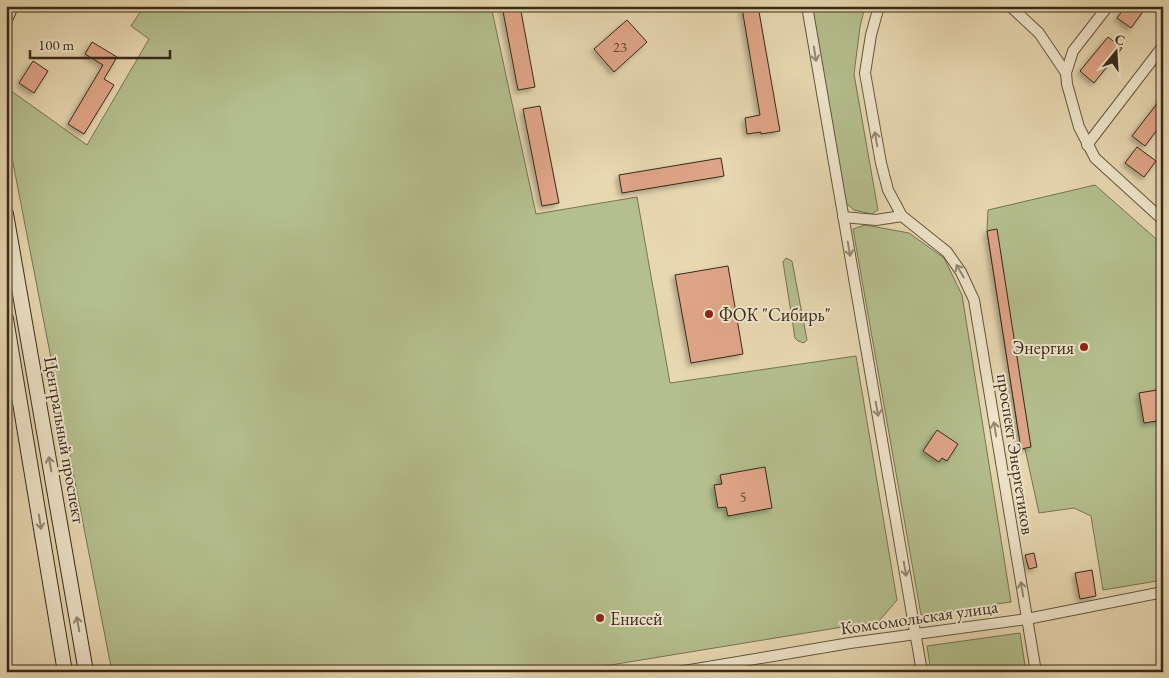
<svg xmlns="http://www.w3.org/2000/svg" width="1169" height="678" viewBox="0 0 1169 678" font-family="'EB Garamond',serif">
	<defs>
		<filter id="shadow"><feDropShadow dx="-3" dy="3" stdDeviation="2.5" flood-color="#0004"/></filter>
	</defs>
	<rect width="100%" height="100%" fill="#e8d8b1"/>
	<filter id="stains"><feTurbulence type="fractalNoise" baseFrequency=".004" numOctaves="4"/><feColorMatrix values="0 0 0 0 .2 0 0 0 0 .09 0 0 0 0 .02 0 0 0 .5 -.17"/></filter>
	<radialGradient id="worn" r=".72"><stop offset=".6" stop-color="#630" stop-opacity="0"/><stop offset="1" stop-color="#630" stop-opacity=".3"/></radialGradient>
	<g fill="#b4bf8d" stroke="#767454">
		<path d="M144 6H491L536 214 637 197 670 383 856 356 897 600 879 621 568 672H112L6 127 7 88 87 145 149 39 131 26Z"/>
		<path d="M811 6H865L860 27 854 74 878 210 872 214 854 210 846 203Z"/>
		<path d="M1095 185 1163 245V580L1103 590 1091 516 1074 508 1039 513 1025 449H1021L987 231 988 210Z"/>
		<path d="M865 225 909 233 944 258 962 295 1011 602 921 615 853 229Z"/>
		<path d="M786 258 792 261 807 340 804 343 798 341 795 338 783 262Z"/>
		<path d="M1020 633 1026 672H931L927 646Z"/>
	</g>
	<g fill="#dfa588" stroke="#372a1b" filter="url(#shadow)">
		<path d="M502 6H520L535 87 518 90Z"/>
		<path d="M751 6H758L780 131 761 134V132L747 134 745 118 760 115 742 8Z"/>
		<path d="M1126 6H1139L1144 10 1131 28 1117 18Z"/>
		<path d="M627 20 647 42 614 72 594 49Z"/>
		<path d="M1108 37 1122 48 1094 83 1080 71Z"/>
		<path d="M92 42 117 57 104 79 114 85 84 134 68 124 103 65 85 54Z"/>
		<path d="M33 61 48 71 34 93 19 83Z"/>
		<path d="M1163 96V122L1145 146 1132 136Z"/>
		<path d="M540 106 559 203 542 206 523 109Z"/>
		<path d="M1137 147 1156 161 1144 177 1125 163Z"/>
		<path d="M721 158 724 176 622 193 619 175Z"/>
		<path d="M997 229 1031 447 1021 449 987 231Z"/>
		<path d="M728 266 743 354 691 363 675 275Z"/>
		<path d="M1163 389V420L1144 423 1139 393Z"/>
		<path d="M937 430 958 444 947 461 942 458 939 462 923 451Z"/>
		<path d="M765 467 772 508 728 516 726 507 718 508 714 485 722 484 720 475Z"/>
		<path d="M1034 553 1037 567 1029 569 1025 555Z"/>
		<path d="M1092 570 1096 596 1080 599 1075 573Z"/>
	</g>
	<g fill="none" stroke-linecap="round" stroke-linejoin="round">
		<defs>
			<g id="minor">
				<path d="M807 6C846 228 883 450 922 672"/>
				<path d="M879 6 871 35 865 73 881 163 888 190 902 216 947 252 961 272 974 300 1036 672"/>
				<path d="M1010 6 1039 33 1066 73"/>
				<path d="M1108 6 1073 51 1066 73 1067 84 1079 127 1095 158 1163 220"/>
				<path d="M1087 145 1163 46"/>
				<path d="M843 217 876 220 902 216"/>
				<path d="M678 672 850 643 1027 619 1163 592"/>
			</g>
			<g id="secondary">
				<path d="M6 17 11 6"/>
				<path d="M6 214 86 672"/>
				<path d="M6 319 65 672"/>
			</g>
		</defs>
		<use href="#minor" stroke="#635640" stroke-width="12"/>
		<use href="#secondary" stroke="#372a1b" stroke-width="16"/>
		<use href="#minor" stroke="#f0e6cc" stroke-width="10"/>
		<use href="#secondary" stroke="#f0e6cc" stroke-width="14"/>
	</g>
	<defs><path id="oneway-shaft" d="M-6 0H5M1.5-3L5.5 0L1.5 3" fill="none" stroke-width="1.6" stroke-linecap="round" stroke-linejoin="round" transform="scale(1.25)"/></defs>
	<g stroke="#948874">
		<use href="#oneway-shaft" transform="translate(815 54) rotate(81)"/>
		<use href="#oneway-shaft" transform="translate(876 139) rotate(-100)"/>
		<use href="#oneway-shaft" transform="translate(849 249) rotate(80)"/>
		<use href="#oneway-shaft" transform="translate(960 271) rotate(-120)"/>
		<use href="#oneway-shaft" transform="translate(877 409) rotate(80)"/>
		<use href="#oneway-shaft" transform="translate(995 429) rotate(-99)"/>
		<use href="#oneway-shaft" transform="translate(50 464) rotate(-100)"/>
		<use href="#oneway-shaft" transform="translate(40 522) rotate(81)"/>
		<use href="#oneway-shaft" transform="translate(905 569) rotate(80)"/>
		<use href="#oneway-shaft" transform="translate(1022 589) rotate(-99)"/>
		<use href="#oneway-shaft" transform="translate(78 624) rotate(-100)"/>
	</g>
	<g fill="#8f2418" stroke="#f0e6cc" stroke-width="2">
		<circle cx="709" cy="314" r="5"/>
		<circle cx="1084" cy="347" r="5"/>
		<circle cx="600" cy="618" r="5"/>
	</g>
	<g text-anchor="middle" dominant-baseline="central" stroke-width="4" stroke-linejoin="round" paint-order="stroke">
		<g font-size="15" fill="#614936">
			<text x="620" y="46">23</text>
			<text x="743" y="496">5</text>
		</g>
		<g font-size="18" fill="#372a1b" stroke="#f0e6cc" text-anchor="start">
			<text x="719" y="314">ФОК "Сибирь"</text>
			<text x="1074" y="347" text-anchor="end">Энергия</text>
			<text x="610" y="618">Енисей</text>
		</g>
		<g font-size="18" fill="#372a1b" stroke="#f0e6cc">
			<text transform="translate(65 440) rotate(80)">Центральный проспект</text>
			<text transform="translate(1016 454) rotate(81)">проспект Энергетиков</text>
			<text transform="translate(919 617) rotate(-8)">Комсомольская улица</text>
		</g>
	</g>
	<rect width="1169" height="678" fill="none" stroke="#e8d8b1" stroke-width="25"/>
	<rect x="8" y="8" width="1154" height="663" fill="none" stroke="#372a1b" stroke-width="2.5"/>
	<rect x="12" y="12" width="1144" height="653" fill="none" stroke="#372a1b"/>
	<g transform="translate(1116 52) rotate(18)" stroke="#f0e6cc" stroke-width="4" paint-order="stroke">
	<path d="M0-4L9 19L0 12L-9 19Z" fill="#372a1b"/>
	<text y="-8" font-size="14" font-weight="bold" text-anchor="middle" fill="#372a1b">С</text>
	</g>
	<path d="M30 50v8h140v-8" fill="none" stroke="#372a1b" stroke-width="2.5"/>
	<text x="38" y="50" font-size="15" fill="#372a1b" stroke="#f0e6cc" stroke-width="4" paint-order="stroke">100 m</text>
	<rect width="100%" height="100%" filter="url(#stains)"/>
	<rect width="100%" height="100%" fill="url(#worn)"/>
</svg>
